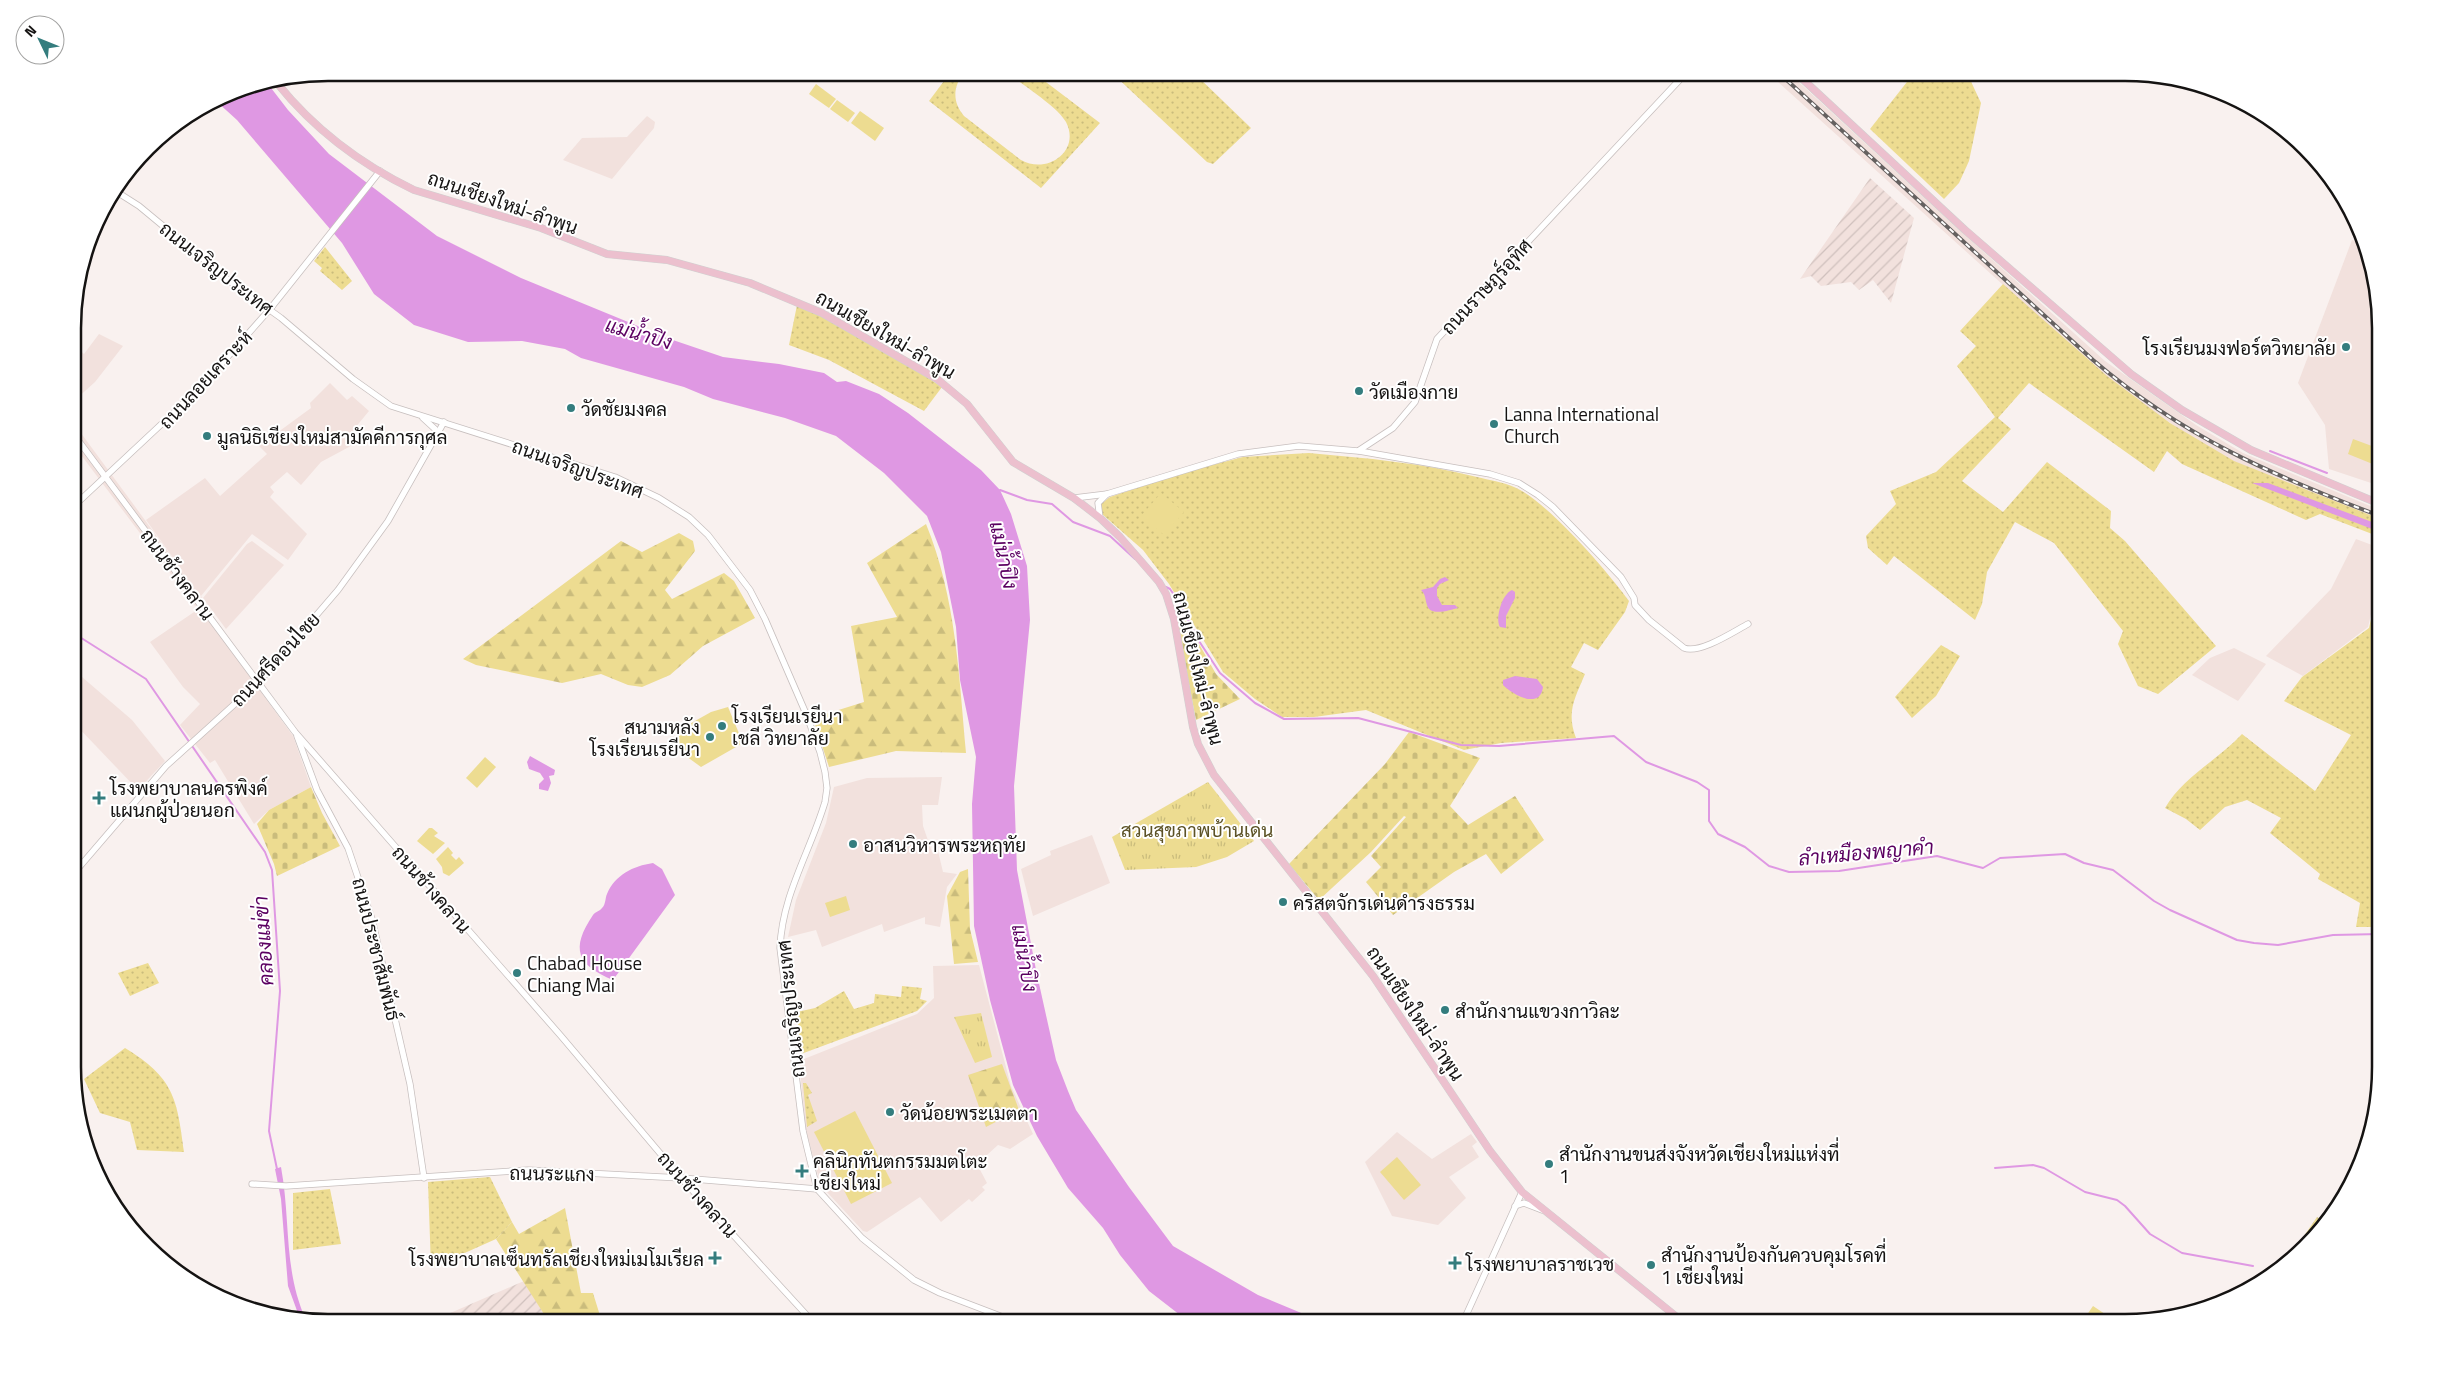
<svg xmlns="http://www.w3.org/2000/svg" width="2453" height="1395" viewBox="0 0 2453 1395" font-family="'Titillium Web',Sarabun,sans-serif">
	<defs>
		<pattern id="industrial-furrows" width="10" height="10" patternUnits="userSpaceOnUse" patternTransform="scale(1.25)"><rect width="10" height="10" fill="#f2e1dd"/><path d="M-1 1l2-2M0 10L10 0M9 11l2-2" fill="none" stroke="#cfc0bd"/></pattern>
		<pattern id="grass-dots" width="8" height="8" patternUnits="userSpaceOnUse" patternTransform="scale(1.25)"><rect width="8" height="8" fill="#eddc91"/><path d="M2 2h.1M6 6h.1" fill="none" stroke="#cabc7c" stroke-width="1.8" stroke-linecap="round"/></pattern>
		<pattern id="forest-firs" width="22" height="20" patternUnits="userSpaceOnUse" patternTransform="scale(1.25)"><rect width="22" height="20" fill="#eddc91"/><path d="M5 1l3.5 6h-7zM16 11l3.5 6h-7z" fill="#cabc7c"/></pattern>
		<pattern id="cemetery-stones" width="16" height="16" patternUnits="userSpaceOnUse" patternTransform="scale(1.25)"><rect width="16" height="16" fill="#eddc91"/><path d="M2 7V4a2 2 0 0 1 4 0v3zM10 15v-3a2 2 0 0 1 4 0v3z" fill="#cabc7c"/></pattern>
		<pattern id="park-tufts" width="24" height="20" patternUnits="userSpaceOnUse" patternTransform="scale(1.25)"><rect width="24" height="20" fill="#eddc91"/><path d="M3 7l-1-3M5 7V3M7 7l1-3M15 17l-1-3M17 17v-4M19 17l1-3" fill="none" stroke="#cabc7c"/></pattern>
	</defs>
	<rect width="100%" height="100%" fill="#f9f1ef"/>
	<g fill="#f2e1dd">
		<path d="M1768 73H1789L1955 226 2105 361 2196 425 2243 453 2380 510V522L2244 468 2216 453 2128 395 2062 338Z"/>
		<path d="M647 116 655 122 654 128 612 179 563 160 582 138 627 137Z"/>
		<path d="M2352 240 2367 246 2380 311V486L2329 469 2325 425 2298 383Z"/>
		<path d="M99 334 123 346 95 382 75 400V346L84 354Z"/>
		<path d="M330 383 347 400 352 396 369 411 355 428 361 434 349 447 321 462 301 485 287 472 270 487 274 492 270 497 307 534 288 560 252 534 201 596 204 601 195 606 75 447V425L192 584 146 520 205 478 220 496 267 454 259 446 311 408 310 403Z"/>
		<path d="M2356 539 2380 548V603L2373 606 2368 627 2303 676 2266 656 2331 589Z"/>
		<path d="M252 541 284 565 226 629 203 598 247 544Z"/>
		<path d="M200 608 293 736 311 787 269 810 254 824 215 760 210 763 180 725 200 704 183 687 150 642Z"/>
		<path d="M2234 648 2266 664 2238 701 2192 675 2210 658Z"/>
		<path d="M75 671 132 720 165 761 138 790 75 724Z"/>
		<path d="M942 777 938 805H922L923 826 932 852 938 851 943 872 957 874 947 887 940 927 925 924V917L884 932 882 924 822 947 816 930 788 937 796 900 826 823 834 787 867 778Z"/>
		<path d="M1092 835 1110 883 1033 916 1021 869 1051 855 1050 851Z"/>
		<path d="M979 965 1011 1086 1033 1134 1010 1149 998 1145 977 1164 987 1183 982 1187 985 1190 972 1202 969 1199 941 1222 920 1197 867 1232 863 1231 826 1191 819 1179 806 1130 799 1061 917 1014 934 998 933 966Z"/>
		<path d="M1397 1132 1432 1159 1471 1134 1477 1142 1472 1146 1479 1157 1449 1177 1466 1198 1438 1225 1392 1216 1365 1162Z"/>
	</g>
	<g fill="url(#industrial-furrows)">
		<path d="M1870 178 1914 218 1891 303 1873 280 1859 290 1851 282 1821 286 1811 276 1800 279Z"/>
		<path d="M524 1281 549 1322H432V1321Z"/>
	</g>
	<g fill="url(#grass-dots)">
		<path d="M950 73H964C953 86 952 102 964 116L1021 160C1047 175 1081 151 1066 122 1058 107 1022 84 1007 73H1034L1100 123 1041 188 929 101Z"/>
		<path d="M1112 73H1194L1251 128 1213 164 1207 162Z"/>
		<path d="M1914 73H1967L1981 103 1969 161 1959 183 1944 199 1870 129Z"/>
		<path d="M325 247 352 281 342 290 320 271 322 268 314 261Z"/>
		<path d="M2003 284 2107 376 2170 423 2234 461 2380 519V537L2320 514 2306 520 2182 464 2167 451 2154 472 2029 383 1998 418 2011 429 1962 481 2003 512 2047 462 2111 511 2110 528 2125 541 2216 646 2158 694 2138 686 2118 644 2123 631 2054 543 2015 522 1987 572 1982 604 1975 620 1894 556 1887 565 1868 548 1866 536 1896 504 1890 491 1936 472 1995 417 1957 366 1976 346 1960 331Z"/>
		<path d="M797 305C848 327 896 357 942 387L924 411 829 360 789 345Z"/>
		<path d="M1309 453C1366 458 1422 463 1477 477 1489 480 1503 482 1514 487 1545 499 1609 573 1629 601L1625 612 1598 650 1584 643 1571 667 1585 674C1575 698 1566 712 1576 738L1501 743 1464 750 1366 710 1314 717H1282L1255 699 1223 672 1169 584 1143 550 1102 514 1101 504 1110 497 1181 473 1243 457Z"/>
		<path d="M2380 604V927H2356L2360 903 2318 879 2320 874 2270 833 2281 818 2247 800 2225 807 2200 830 2186 819 2165 808C2183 777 2218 760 2242 734L2315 791 2351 735 2284 701 2302 677 2369 628 2374 606Z"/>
		<path d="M1941 645 1960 656 1936 696 1912 718 1895 697Z"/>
		<path d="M148 963 159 983 130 996 118 973Z"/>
		<path d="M902 986 922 988 920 999 927 1001 917 1011 801 1054 797 1012 815 1008 844 991 854 1009 874 1003 875 994 901 997Z"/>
		<path d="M125 1048C174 1078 177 1098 184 1152L137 1150 130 1122 100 1113 84 1079Z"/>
		<path d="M803 1083H806L812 1093 808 1095 817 1121 807 1127Z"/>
		<path d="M490 1177 512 1222 496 1239 431 1268 428 1182Z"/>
		<path d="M330 1189 341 1244 293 1250V1193Z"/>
		<path d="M2317 1217 2325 1222 2306 1248 2284 1265Z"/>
	</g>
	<g fill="url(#forest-firs)">
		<path d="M926 524C956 597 959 676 966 753L896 751 829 767 813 718 864 702 851 626 897 617 867 563Z"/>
		<path d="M679 533 693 541 695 551 665 590 672 599 724 573 734 581 755 618 703 646 670 675 642 687 628 685 601 674 562 683 476 665 463 659 621 541 642 552Z"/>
		<path d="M968 869 970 929 978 962 954 964 947 896 960 872Z"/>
		<path d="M1002 1064 1019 1110 986 1127 968 1075Z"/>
		<path d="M565 1208 581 1293H593L602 1322H549L496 1239 512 1222 519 1234Z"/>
	</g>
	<g fill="url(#cemetery-stones)">
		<path d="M1185 619 1216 674 1240 699 1196 720 1177 623Z"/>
		<path d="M1409 732 1480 758 1450 806 1468 825 1515 796 1544 840 1501 874 1486 854 1454 872 1393 915 1366 882 1381 867 1371 856 1406 817 1404 816 1371 852 1319 900 1289 864 1385 764Z"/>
		<path d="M311 787 322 813 340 846 277 876 274 864 257 824 269 810Z"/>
	</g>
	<g fill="url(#park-tufts)">
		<path d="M1208 782 1254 841 1227 857 1196 867 1125 870 1112 837Z"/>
		<path d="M981 1013 992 1057 975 1063 954 1017Z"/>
	</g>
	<g fill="#eddc91">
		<path d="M816 84 836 99 829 108 809 94Z"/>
		<path d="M837 100 855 113 848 122 830 109Z"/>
		<path d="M860 111 884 128 875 141 851 123Z"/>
		<path d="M2353 439 2380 449V467L2348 454Z"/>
		<path d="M1161 493 1184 512 1164 535 1141 516Z"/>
		<path d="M728 707 743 743 701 767 679 751V730L711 712Z"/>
		<path d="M485 757 496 767 477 788 466 778Z"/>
		<path d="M429 828H432L438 833 434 836 445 843 433 854 417 841Z"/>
		<path d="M448 847 453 853 451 855 456 860 459 857 464 863 449 876 443 873 442 867 436 859Z"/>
		<path d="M846 896 850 910 830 917 825 903Z"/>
		<path d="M855 1111 892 1183 851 1204 814 1132Z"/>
		<path d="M1397 1157 1421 1185 1404 1200 1380 1172Z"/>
		<path d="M2093 1306 2117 1322H2088L2084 1319Z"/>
	</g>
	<g fill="#df98e3">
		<path d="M268 84 288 110 329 154 437 236 521 278 667 338 723 357 779 364 824 373 837 382 846 381 879 394 908 413 981 470 1000 490 1011 514 1027 566 1030 620 1014 786 1017 870 1036 970 1056 1060 1068 1091 1076 1110 1129 1187 1173 1246 1258 1295 1323 1322H1189L1149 1291 1120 1255 1103 1228 1068 1188 1037 1136 1013 1085 990 1000 974 926 972 804 976 757 960 680 956 627 941 552 927 516 884 473 836 436 785 418 713 399 684 387 581 358 565 349 522 341 468 342 414 325 374 294 342 243 237 120 216 101 230 92Z"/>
		<path d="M2252 483H2268L2380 525V532Z"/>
		<path d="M1445 577 1449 580 1440 584 1437 588V596L1442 605H1455L1458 608C1450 610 1430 617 1427 605 1425 599 1426 595 1421 590L1433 587 1440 579Z"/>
		<path d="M1512 590 1515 592V598L1506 616V628L1500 627C1495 618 1502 594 1512 590Z"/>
		<path d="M1515 676 1537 679 1543 687C1540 710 1513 695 1503 685V680Z"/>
		<path d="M530 756 555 770 554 775 549 776 551 783 548 791 539 789V784L544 779 540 773 529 769 527 762Z"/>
		<path d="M653 863 662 869 675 895 613 980C577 965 570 949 593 915 595 912 600 911 602 908 606 904 605 898 607 894 615 875 633 866 653 863Z"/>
		<path d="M281 1167C291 1221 283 1269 306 1320L300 1319 288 1286 281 1199 275 1169Z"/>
	</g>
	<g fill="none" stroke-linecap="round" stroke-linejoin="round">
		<g stroke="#df98e3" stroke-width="2">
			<path d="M2270 451 2327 473"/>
			<path d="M1000 490 1027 500 1052 504 1073 522 1110 536 1135 559"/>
			<path d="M1166 587 1170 589 1179 602 1199 641 1220 673 1255 703 1284 719 1358 718 1461 745 1499 746 1614 736 1646 762 1697 782 1709 790V821L1718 834 1745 847 1769 866 1789 872 1839 871 1937 856 1983 868 2000 858 2065 854 2084 863 2113 870 2154 901 2170 910 2237 940 2254 943 2278 945 2333 935 2380 934"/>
			<path d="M75 634 146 679 265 852 272 870 280 991 269 1131 277 1169"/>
			<path d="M1995 1168 2033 1165 2044 1168 2085 1192 2117 1200 2125 1206 2150 1234 2182 1253 2253 1266"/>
		</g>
		<defs>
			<g id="minor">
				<path d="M117 192 139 206 232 283 281 318 353 379 391 406 615 477 659 498 689 517 708 535 750 590 765 619 807 716 820 752 825 772 827 788 825 802C810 852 782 895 780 948L803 1131 817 1189 862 1238 914 1280 940 1293 1016 1322"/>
				<path d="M423 418 435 429 437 435"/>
				<path d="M75 436 295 732 561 1036 681 1178 813 1322"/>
				<path d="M1359 451 1490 474 1519 483 1538 495 1553 507 1621 577 1634 598 1635 605 1649 620 1684 648C1700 654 1733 632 1748 624"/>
				<path d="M1074 498 1107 494"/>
				<path d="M75 505 199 389 270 309 380 171"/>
				<path d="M1100 518 1098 503 1107 494 1238 454 1299 446 1358 451 1393 428 1415 402 1437 339 1686 73"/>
				<path d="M297 736 317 790 348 848 372 919 410 1084 424 1178"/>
				<path d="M75 872 166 766 259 682 338 590 388 521 444 422"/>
				<path d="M252 1184 286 1186 528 1170 681 1178 817 1189"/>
				<path d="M1515 1206 1524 1203 1542 1210"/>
				<path d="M1463 1322 1522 1192"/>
			</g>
			<g id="major">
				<path d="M1796 73 1965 230 2131 374 2182 410 2251 450 2380 504"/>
				<path d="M277 83C314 129 360 164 414 190L541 228 607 254 667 260 750 283 822 313 937 379 967 404 1013 462 1074 498 1100 518 1120 537 1159 582 1166 594 1174 619 1193 727 1198 744 1214 775 1373 976 1490 1151 1522 1192 1683 1322"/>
			</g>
		</defs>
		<use href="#minor" stroke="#c7bfbe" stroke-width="7"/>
		<use href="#major" stroke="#d0d0d0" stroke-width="8"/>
		<use href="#minor" stroke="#fff" stroke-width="5.5"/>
		<use href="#major" stroke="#ecc0ce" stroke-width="7"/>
		<defs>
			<path id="rail" d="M1779 73 2093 360C2182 436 2271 475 2380 516"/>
		</defs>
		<use href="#rail" stroke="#656160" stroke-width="4"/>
		<use href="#rail" stroke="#fff" stroke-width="2" stroke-dasharray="5.5" stroke-linecap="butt"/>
	</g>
	<g fill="#347d7e" stroke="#fff" stroke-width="2">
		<circle cx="2346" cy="347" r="5"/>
		<circle cx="1359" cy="391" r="5"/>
		<circle cx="571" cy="408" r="5"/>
		<circle cx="1494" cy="424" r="5"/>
		<circle cx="207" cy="436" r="5"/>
		<circle cx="722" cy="726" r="5"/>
		<circle cx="710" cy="737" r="5"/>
		<path d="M96.5 790.5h5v5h5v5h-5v5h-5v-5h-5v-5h5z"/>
		<circle cx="853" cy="844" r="5"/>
		<circle cx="1283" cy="902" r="5"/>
		<circle cx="517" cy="973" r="5"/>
		<circle cx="1445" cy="1010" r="5"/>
		<circle cx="890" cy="1112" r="5"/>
		<circle cx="1549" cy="1164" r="5"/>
		<path d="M799.5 1163.5h5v5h5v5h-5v5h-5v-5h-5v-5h5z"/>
		<path d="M712.5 1250.5h5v5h5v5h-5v5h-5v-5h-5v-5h5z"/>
		<path d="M1452.5 1255.5h5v5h5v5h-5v5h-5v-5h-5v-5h5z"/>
		<circle cx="1651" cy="1265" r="5"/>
	</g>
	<g text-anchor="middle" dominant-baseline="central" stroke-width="4" stroke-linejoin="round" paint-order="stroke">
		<g font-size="19" fill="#151312" stroke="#fff">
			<text transform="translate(503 202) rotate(19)">ถนนเชียงใหม่-ลำพูน</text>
			<text transform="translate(217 268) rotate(38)">ถนนเจริญประเทศ</text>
			<text transform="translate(1486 286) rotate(-47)">ถนนราษฎร์อุทิศ</text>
			<text transform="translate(886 334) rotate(30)">ถนนเชียงใหม่-ลำพูน</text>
			<text transform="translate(205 379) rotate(-47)">ถนนลอยเคราะห์</text>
			<text transform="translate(578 468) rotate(20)">ถนนเจริญประเทศ</text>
			<text transform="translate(178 574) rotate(53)">ถนนช้างคลาน</text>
			<text transform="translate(275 659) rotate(-47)">ถนนศรีดอนไชย</text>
			<text transform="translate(1199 668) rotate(76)">ถนนเชียงใหม่-ลำพูน</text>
			<text transform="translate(432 889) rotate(49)">ถนนช้างคลาน</text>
			<text transform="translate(377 949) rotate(76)">ถนนประชาสัมพันธ์</text>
			<text transform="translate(790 1009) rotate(-96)">ถนนเจริญประเทศ</text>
			<text transform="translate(1416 1013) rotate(56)">ถนนเชียงใหม่-ลำพูน</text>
			<text transform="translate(552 1173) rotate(1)">ถนนระแกง</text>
			<text transform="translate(698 1194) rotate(48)">ถนนช้างคลาน</text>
		</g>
		<g font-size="19" fill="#151312" stroke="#fff" text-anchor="start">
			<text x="2336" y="347" text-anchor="end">โรงเรียนมงฟอร์ตวิทยาลัย</text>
			<text x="1369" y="391">วัดเมืองกาย</text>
			<text x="581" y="408">วัดชัยมงคล</text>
			<text x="1504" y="413">Lanna International<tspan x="1504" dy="22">Church</tspan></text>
			<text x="217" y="436">มูลนิธิเชียงใหม่สามัคคีการกุศล</text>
			<text x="732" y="715">โรงเรียนเรยีนา<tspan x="732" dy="22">เชลี วิทยาลัย</tspan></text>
			<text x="700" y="726" text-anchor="end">สนามหลัง<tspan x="700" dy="22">โรงเรียนเรยีนา</tspan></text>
			<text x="110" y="787">โรงพยาบาลนครพิงค์<tspan x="110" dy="22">แผนกผู้ป่วยนอก</tspan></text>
			<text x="863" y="844">อาสนวิหารพระหฤทัย</text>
			<text x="1293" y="902">คริสตจักรเด่นดำรงธรรม</text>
			<text x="527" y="962">Chabad House<tspan x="527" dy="22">Chiang Mai</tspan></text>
			<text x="1455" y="1010">สำนักงานแขวงกาวิละ</text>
			<text x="900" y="1112">วัดน้อยพระเมตตา</text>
			<text x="1559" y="1153">สำนักงานขนส่งจังหวัดเชียงใหม่แห่งที่<tspan x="1559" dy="22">1</tspan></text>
			<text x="813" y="1160">คลินิกทันตกรรมมตโตะ<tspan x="813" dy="22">เชียงใหม่</tspan></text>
			<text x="1661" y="1254">สำนักงานป้องกันควบคุมโรคที่<tspan x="1661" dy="22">1 เชียงใหม่</tspan></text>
			<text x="704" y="1258" text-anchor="end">โรงพยาบาลเซ็นทรัลเชียงใหม่เมโมเรียล</text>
			<text x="1466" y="1263">โรงพยาบาลราชเวช</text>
		</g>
		<g font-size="19" fill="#5c5226" stroke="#fff">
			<text x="1197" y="829">สวนสุขภาพบ้านเด่น</text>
		</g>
		<g font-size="20" font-style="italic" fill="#5b0061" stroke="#fff">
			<text transform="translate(639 333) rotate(16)">แม่น้ำปิง</text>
			<text transform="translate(1004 555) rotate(78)">แม่น้ำปิง</text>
			<text transform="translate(1866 852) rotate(-5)">ลำเหมืองพญาคำ</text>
			<text transform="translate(263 941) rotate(-94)">คลองแม่ข่า</text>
			<text transform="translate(1025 958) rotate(80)">แม่น้ำปิง</text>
		</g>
	</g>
	<path d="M0 0H2453V1395H0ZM328 81H2125A247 247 0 0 1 2372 328V1067A247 247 0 0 1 2125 1314H328A247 247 0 0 1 81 1067V328A247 247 0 0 1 328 81Z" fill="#fff" fill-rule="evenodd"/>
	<path fill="none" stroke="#151312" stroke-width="2.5" d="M328 81H2125A247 247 0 0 1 2372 328V1067A247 247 0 0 1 2125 1314H328A247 247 0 0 1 81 1067V328A247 247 0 0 1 328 81Z"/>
	<g transform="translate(40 40) rotate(313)"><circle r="24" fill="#ffffff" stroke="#a1a1a0"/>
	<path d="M0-4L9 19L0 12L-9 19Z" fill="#347d7e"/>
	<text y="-8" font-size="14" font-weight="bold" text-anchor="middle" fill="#151312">N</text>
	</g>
</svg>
